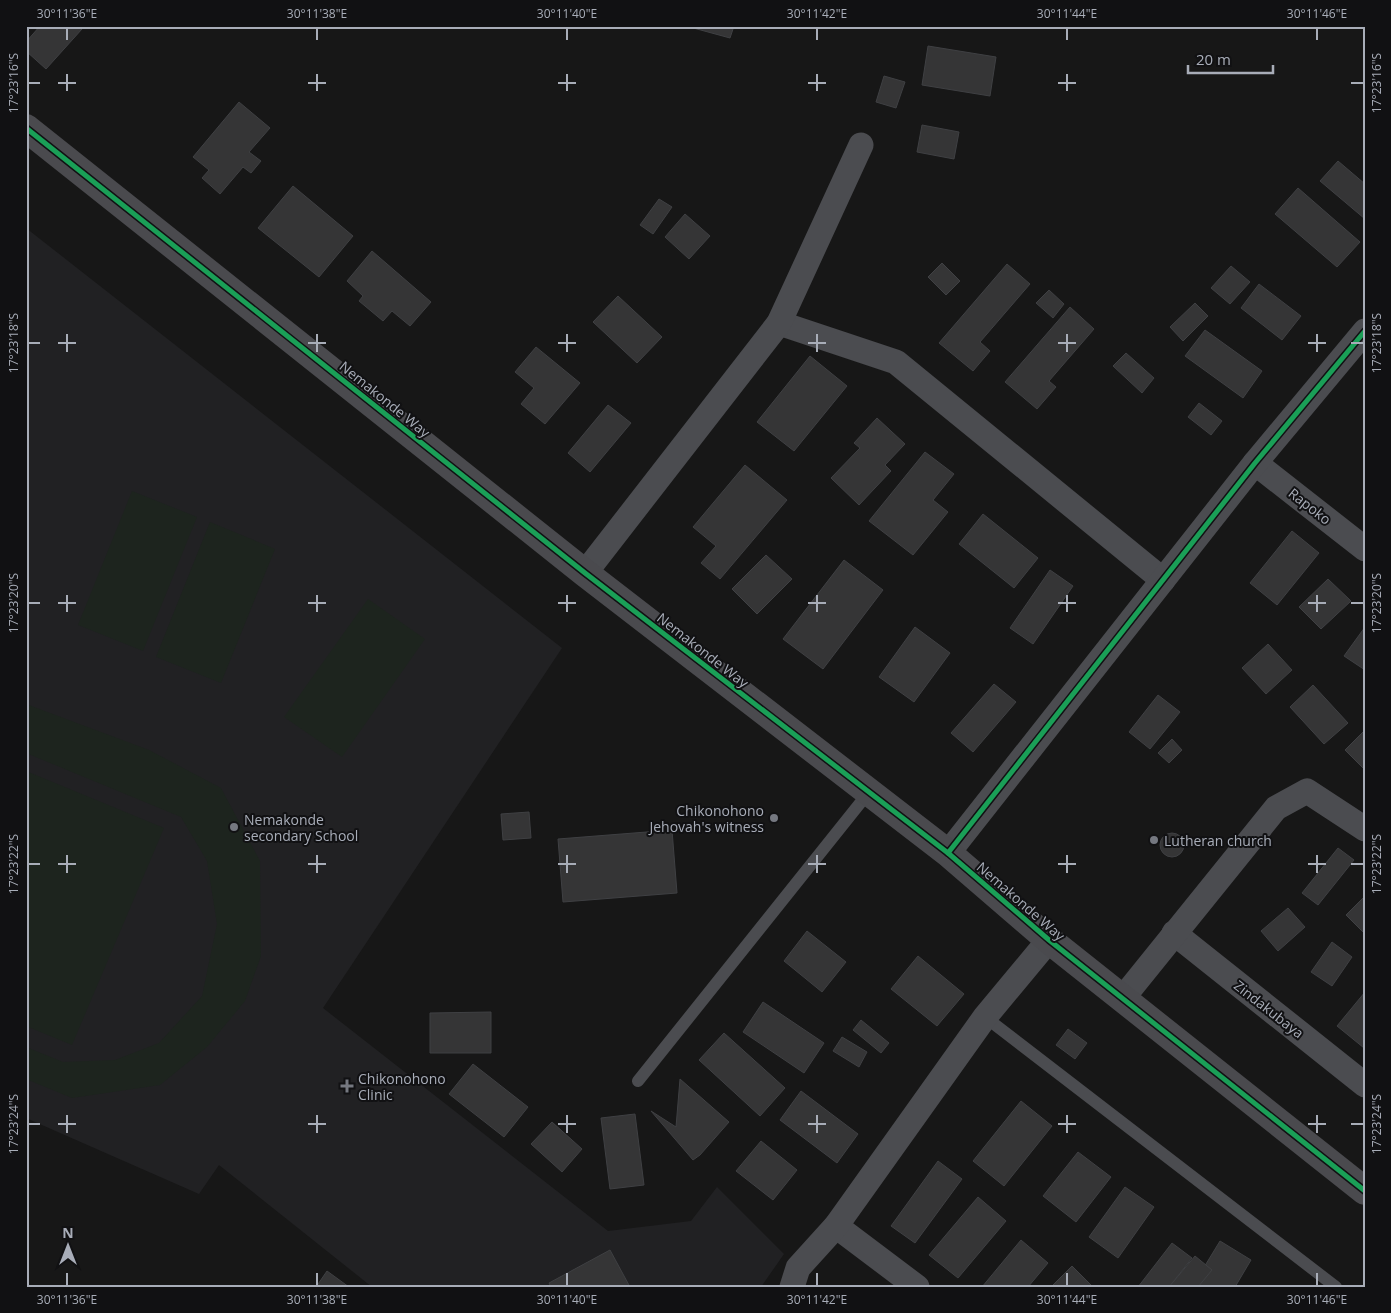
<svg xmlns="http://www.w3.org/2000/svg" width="1391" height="1313" viewBox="0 0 1391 1313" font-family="'Open Sans',sans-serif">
	<rect width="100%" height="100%" fill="#171717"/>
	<path fill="#212123" d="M26 228 562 648 323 1008 608 1231 691 1221 717 1187 784 1254 761 1287H372L219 1165 199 1194 26 1118Z"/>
	<g fill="#1d241e">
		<path d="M132 491 197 517 143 651 78 625Z"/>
		<path d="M210 522 275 549 221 683 156 657Z"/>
		<path d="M368 599 425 639 342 757 284 717Z"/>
		<path d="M26 704 149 750 221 788 260 861 261 956 245 1001 207 1047 160 1085 72 1098 26 1079V1047L63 1062 115 1060 159 1043 202 996 217 924 207 861 181 817 26 753Z"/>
		<path d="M26 771 164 828 72 1045 26 1026Z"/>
	</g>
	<g fill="#353536" stroke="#3f4043">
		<path d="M40 26H78L82 29 46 69 26 51V42Z"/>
		<path d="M686 26H734L730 38Z"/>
		<path d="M928 46 996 57 990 96 922 85Z"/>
		<path d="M884 76 905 82 896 108 876 102Z"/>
		<path d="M239 102 270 128 249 152 261 161 251 173 243 167 220 194 202 178 209 170 193 157Z"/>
		<path d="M922 125 959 132 954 159 917 152Z"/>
		<path d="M1338 161 1365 184V219L1320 181Z"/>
		<path d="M293 186 353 236 319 277 258 228Z"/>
		<path d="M1298 188 1360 242 1337 267 1275 214Z"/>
		<path d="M659 199 672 207 653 234 640 225Z"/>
		<path d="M685 214 710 236 689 259 665 237Z"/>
		<path d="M372 251 431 302 410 326 392 311 383 321 359 301 363 296 347 281Z"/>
		<path d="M942 263 960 281 946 295 928 277Z"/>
		<path d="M1007 264 1030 284 980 342 990 351 973 371 939 343Z"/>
		<path d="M1231 266 1250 282 1230 304 1211 288Z"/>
		<path d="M1259 284 1301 316 1282 340 1241 308Z"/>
		<path d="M1049 290 1064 304 1053 318 1036 303Z"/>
		<path d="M618 296 662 337 637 363 593 322Z"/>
		<path d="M1195 303 1208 316 1183 341 1170 327Z"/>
		<path d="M1070 307 1094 329 1049 381 1056 387 1037 409 1005 382Z"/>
		<path d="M1205 330 1262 371 1243 398 1185 356Z"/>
		<path d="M536 347 580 383 545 424 521 404 534 388 515 372Z"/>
		<path d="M1126 353 1154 378 1142 393 1113 366Z"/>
		<path d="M810 356 847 386 794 451 757 422Z"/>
		<path d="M1199 403 1222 421 1211 435 1188 417Z"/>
		<path d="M608 405 631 423 590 472 568 453Z"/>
		<path d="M877 418 905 444 885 465 891 471 859 505 831 478 860 448 854 443Z"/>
		<path d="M925 452 954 474 933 500 948 512 913 555 869 521Z"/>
		<path d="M745 465 787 500 720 579 701 563 716 546 693 527Z"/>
		<path d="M983 514 1038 558 1014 588 959 544Z"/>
		<path d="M1292 531 1319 553 1277 605 1250 583Z"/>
		<path d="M766 555 792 579 757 614 732 589Z"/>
		<path d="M844 560 883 590 823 669 783 639Z"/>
		<path d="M1050 570 1073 586 1033 644 1010 628Z"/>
		<path d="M1328 579 1351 601 1321 629 1299 607Z"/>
		<path d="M915 627 950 653 914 702 879 677Z"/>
		<path d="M1365 627V670L1344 656Z"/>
		<path d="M1268 644 1292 670 1266 694 1242 668Z"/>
		<path d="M994 684 1016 702 973 752 951 733Z"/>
		<path d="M1313 685 1348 723 1324 744 1290 707Z"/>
		<path d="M1158 695 1180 712 1150 749 1129 732Z"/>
		<path d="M1365 730V770L1345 750Z"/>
		<path d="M1172 739 1182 750 1169 763 1158 753Z"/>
		<path d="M529 812 531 838 503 840 501 814Z"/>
		<path d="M672 830 677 893 563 902 558 839Z"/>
		<circle cx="1172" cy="845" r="12"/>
		<path d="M1338 848 1354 860 1318 905 1302 893Z"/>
		<path d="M1365 896V934L1346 915Z"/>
		<path d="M1288 908 1305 927 1278 951 1261 931Z"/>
		<path d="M807 931 846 962 822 992 784 961Z"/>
		<path d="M1332 942 1352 957 1332 986 1311 972Z"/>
		<path d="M918 956 964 994 937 1026 891 989Z"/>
		<path d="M1365 992V1047L1364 1048 1337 1026Z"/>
		<path d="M763 1002 824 1043 804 1073 743 1032Z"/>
		<path d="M491 1012V1053H430V1013Z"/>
		<path d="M861 1020 889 1043 881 1053 853 1030Z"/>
		<path d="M1068 1029 1087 1043 1075 1059 1056 1045Z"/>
		<path d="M724 1033 785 1088 760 1116 699 1060Z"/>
		<path d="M842 1037 867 1052 859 1067 833 1051Z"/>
		<path d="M473 1064 528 1107 504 1137 449 1094Z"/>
		<path d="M680 1079 729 1122 700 1155 693 1160 651 1111 676 1127Z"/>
		<path d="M801 1091 858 1134 837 1163 780 1120Z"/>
		<path d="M1021 1101 1052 1126 1004 1186 973 1161Z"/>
		<path d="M635 1114 644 1185 610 1189 601 1118Z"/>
		<path d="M552 1122 582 1149 562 1172 531 1144Z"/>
		<path d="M761 1141 797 1170 773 1200 736 1171Z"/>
		<path d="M1078 1152 1111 1177 1076 1222 1043 1196Z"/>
		<path d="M938 1161 962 1179 915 1243 891 1226Z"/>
		<path d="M1125 1187 1154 1207 1118 1258 1089 1237Z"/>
		<path d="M978 1197 1006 1221 958 1278 929 1255Z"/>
		<path d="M1021 1240 1048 1263 1028 1287H982Z"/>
		<path d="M1220 1241 1251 1260 1235 1287H1192Z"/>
		<path d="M1172 1243 1192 1258 1169 1287H1138Z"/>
		<path d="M610 1250 630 1287H551L549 1283Z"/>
		<path d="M1195 1256 1212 1270 1198 1287H1169Z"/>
		<path d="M1072 1266 1093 1287H1051Z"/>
		<path d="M327 1271 349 1287H316Z"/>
	</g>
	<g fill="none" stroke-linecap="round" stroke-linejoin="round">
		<g stroke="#4b4c50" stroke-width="12">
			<path d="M985 1017 1336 1287"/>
			<path d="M638 1081 869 792"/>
		</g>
		<g stroke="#4b4c50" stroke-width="25">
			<path d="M779 323 896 362 1163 580"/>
			<path d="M1255 463 1365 549"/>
			<path d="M585 573 779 323 861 145"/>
			<path d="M948 853 1255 463 1365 331"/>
			<path d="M1174 933 1365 1085"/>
			<path d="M1122 999 1276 808 1307 791 1365 829"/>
			<path d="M836 1226 917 1287"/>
			<path d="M792 1287 798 1268 836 1226 985 1017 1049 940"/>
		</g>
		<path stroke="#4a4a4e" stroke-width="28" d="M26 128 585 573 948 853 1049 940 1365 1191"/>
		<defs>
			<g id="cycleway">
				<path d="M26 128 585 573 948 853 1049 940 1365 1191"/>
				<path d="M948 853 1255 463 1365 331"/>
			</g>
		</defs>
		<use href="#cycleway" stroke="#111113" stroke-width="8"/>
		<use href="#cycleway" stroke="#1a9f57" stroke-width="5"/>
	</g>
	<path fill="none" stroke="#a8adb8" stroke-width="2" d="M67 28V40M317 28V40M567 28V40M817 28V40M1067 28V40M1317 28V40M67 74V91M317 74V91M567 74V91M817 74V91M1067 74V91M28 83H40M58 83H76M308 83H326M558 83H576M808 83H826M1058 83H1076M1351 83H1364M67 334V352M317 334V352M567 334V352M817 334V352M1067 334V352M1317 334V352M28 343H40M58 343H76M308 343H326M558 343H576M808 343H826M1058 343H1076M1308 343H1326M1351 343H1364M67 595V612M317 595V612M567 595V612M817 595V612M1067 595V612M1317 595V612M28 603H40M58 603H76M308 603H326M558 603H576M808 603H826M1058 603H1076M1308 603H1326M1351 603H1364M67 855V873M317 855V873M567 855V873M817 855V873M1067 855V873M1317 855V873M28 864H40M58 864H76M308 864H326M558 864H576M808 864H826M1058 864H1076M1308 864H1326M1351 864H1364M67 1115V1133M317 1115V1133M567 1115V1133M817 1115V1133M1067 1115V1133M1317 1115V1133M28 1124H40M58 1124H76M308 1124H326M558 1124H576M808 1124H826M1058 1124H1076M1308 1124H1326M1351 1124H1364M67 1273V1286M317 1273V1286M567 1273V1286M817 1273V1286M1067 1273V1286M1317 1273V1286"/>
	<g fill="#757880" stroke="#111113" stroke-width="2">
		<circle cx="774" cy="818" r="5"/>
		<circle cx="234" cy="827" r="5"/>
		<circle cx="1154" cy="840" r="5"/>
		<path d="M344.5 1078.5h5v5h5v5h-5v5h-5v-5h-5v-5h5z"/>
	</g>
	<g text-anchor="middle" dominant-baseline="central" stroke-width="4" stroke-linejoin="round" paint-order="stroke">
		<g font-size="14" fill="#a8adb8" stroke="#111113">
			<text transform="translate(385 399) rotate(39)">Nemakonde Way</text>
			<text transform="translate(1310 506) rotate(38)">Rapoko</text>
			<text transform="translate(703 650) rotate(38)">Nemakonde Way</text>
			<text transform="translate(1021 901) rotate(41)">Nemakonde Way</text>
			<text transform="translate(1269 1009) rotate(38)">Zindakubaya</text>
		</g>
		<g font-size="14" fill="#a8adb8" stroke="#111113" text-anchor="start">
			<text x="764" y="810" text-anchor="end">Chikonohono<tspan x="764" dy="16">Jehovah's witness</tspan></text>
			<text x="244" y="819">Nemakonde<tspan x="244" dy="16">secondary School</tspan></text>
			<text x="1164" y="840">Lutheran church</text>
			<text x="358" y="1078">Chikonohono<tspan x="358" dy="16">Clinic</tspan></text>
		</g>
	</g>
	<rect width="1391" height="1313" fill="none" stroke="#111113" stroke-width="55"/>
	<g transform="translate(68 1246)" stroke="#111113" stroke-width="4" paint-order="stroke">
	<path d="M0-4L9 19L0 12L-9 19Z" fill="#a8adb8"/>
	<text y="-8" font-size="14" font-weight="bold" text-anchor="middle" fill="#a8adb8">N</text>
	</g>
	<path d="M1188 65v8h85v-8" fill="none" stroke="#a8adb8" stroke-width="2.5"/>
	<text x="1196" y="65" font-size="15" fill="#a8adb8" stroke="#111113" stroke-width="4" paint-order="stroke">20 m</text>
	<rect x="28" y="28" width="1336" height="1258" fill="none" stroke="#a8adb8" stroke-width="2"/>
	<g font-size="12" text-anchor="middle" fill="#a8adb8">
		<text x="67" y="18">30°11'36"E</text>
		<text x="317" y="18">30°11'38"E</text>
		<text x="567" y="18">30°11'40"E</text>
		<text x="817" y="18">30°11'42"E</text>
		<text x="1067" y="18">30°11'44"E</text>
		<text x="1317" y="18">30°11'46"E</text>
		<text transform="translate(14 83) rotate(-90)" y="4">17°23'16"S</text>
		<text transform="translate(1377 83) rotate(-90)" y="4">17°23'16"S</text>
		<text transform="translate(14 343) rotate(-90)" y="4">17°23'18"S</text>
		<text transform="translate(1377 343) rotate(-90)" y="4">17°23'18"S</text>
		<text transform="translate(14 603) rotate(-90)" y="4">17°23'20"S</text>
		<text transform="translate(1377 603) rotate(-90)" y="4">17°23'20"S</text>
		<text transform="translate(14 864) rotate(-90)" y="4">17°23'22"S</text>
		<text transform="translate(1377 864) rotate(-90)" y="4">17°23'22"S</text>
		<text transform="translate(14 1124) rotate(-90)" y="4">17°23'24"S</text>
		<text transform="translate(1377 1124) rotate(-90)" y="4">17°23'24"S</text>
		<text x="67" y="1304">30°11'36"E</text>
		<text x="317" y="1304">30°11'38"E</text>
		<text x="567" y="1304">30°11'40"E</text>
		<text x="817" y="1304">30°11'42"E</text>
		<text x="1067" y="1304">30°11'44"E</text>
		<text x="1317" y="1304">30°11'46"E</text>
	</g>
</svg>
